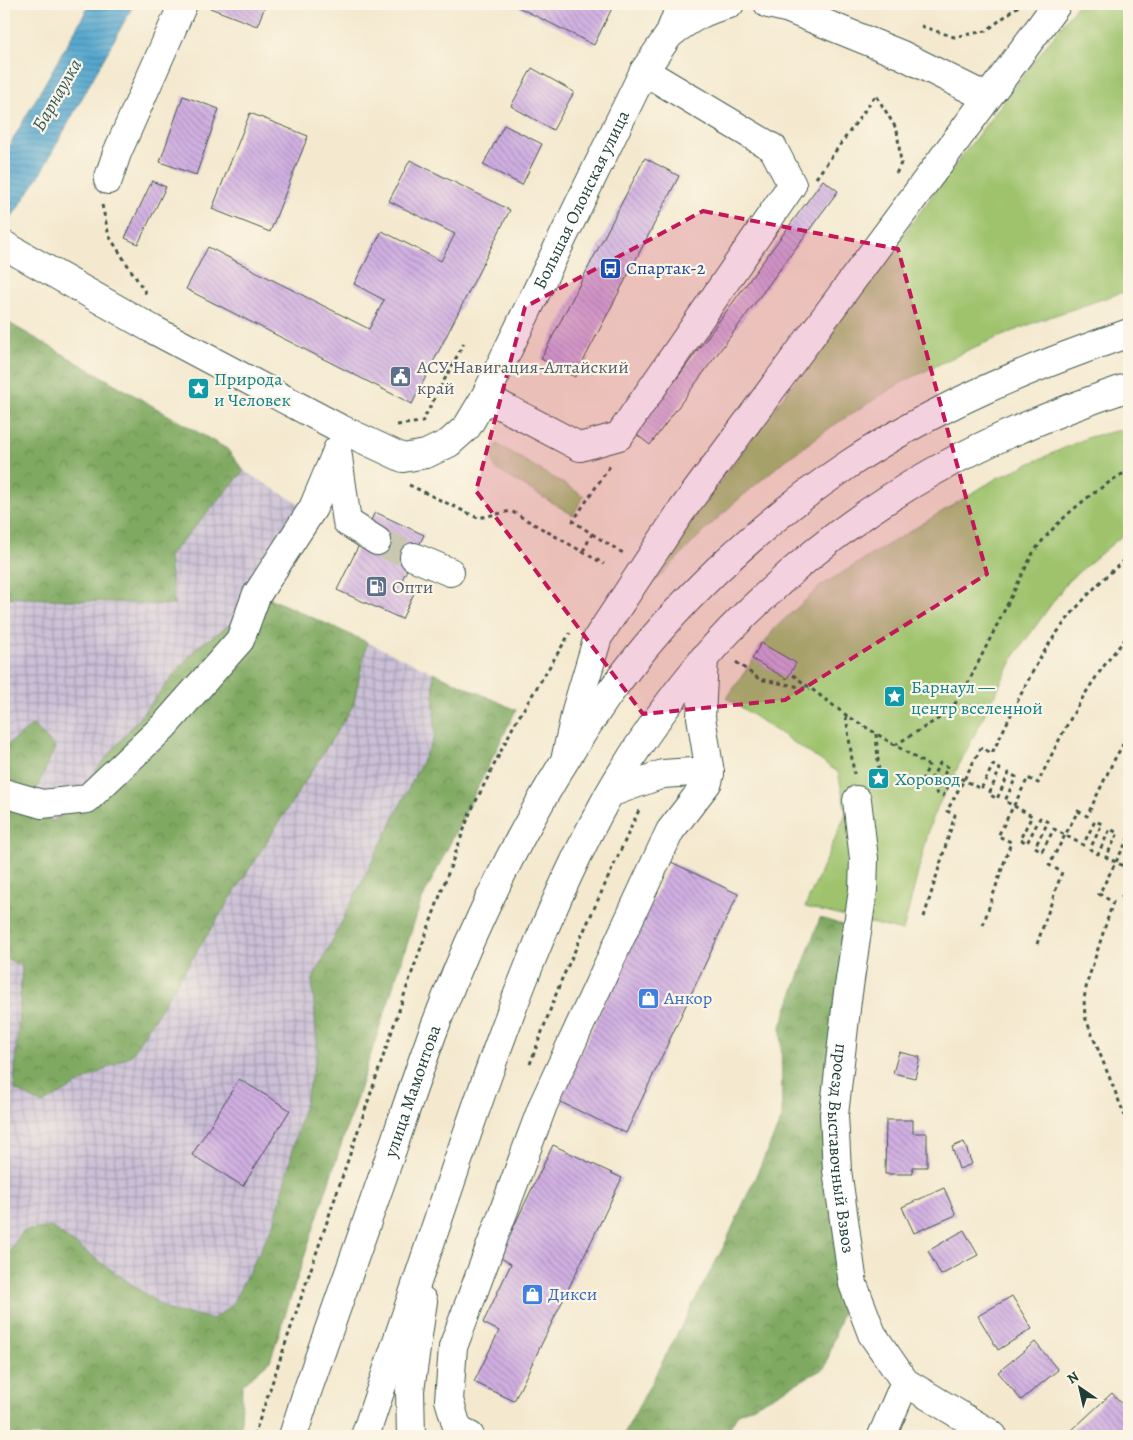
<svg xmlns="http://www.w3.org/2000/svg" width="1133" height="1440" viewBox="0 0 1133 1440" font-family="Alegreya,serif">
	<defs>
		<pattern id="industrial-grid" width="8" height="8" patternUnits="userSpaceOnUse" patternTransform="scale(1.25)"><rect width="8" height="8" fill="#cabfd6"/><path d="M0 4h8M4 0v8" fill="none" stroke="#a39cae"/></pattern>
		<pattern id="forest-crowns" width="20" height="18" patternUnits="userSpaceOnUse" patternTransform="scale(1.25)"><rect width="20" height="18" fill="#7fa960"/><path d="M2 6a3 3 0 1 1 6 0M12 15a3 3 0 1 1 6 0" fill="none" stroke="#678b50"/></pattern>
		<pattern id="water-rules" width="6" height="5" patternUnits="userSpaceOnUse" patternTransform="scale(1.25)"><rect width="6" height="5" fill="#53a6ce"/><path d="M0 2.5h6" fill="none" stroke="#4488a8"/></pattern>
		<pattern id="building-back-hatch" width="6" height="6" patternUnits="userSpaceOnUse" patternTransform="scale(1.25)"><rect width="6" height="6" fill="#d1afe2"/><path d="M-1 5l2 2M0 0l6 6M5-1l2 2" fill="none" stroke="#a990b8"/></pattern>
	</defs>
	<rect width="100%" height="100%" fill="#fcf5e5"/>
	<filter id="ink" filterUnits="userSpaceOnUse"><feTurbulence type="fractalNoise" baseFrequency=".02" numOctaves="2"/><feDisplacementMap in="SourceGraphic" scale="10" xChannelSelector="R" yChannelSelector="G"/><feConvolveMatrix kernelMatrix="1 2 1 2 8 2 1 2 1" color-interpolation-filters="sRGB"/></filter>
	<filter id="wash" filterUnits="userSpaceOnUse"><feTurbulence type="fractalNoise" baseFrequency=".0096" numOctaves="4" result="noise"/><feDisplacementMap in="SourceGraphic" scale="20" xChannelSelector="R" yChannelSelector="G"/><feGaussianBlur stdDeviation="1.12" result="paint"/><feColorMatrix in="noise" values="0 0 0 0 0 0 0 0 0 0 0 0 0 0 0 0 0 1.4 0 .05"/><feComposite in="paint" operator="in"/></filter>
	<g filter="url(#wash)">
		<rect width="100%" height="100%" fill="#f4e9cf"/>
		<path fill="url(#industrial-grid)" d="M4 320 227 449 244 471 306 508 270 598 516 710 421 902 270 1361 242 1385 241 1436H4Z"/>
		<g fill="#9fc36d" stroke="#5f8050">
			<path d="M1078 4H1129V290L1038 321 968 350 897 385 831 427 779 465 733 504 695 540 655 582 651 577 685 529 946 177Z"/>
			<path d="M1129 428V530L1068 581 1015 655 932 818 903 931 805 907 846 813 838 772 727 698 775 628 822 585 997 478 1089 437Z"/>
			<path d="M497 444 584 496 573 515 497 470C491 460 491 454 497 444Z"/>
		</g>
		<g fill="url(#forest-crowns)" stroke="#4f734a">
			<path d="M4 320 227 449 244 471 169 556 174 605 4 597Z"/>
			<path d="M269 598 367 642 353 706 131 1055 42 1104 14 1089 22 967 4 957V747L33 725 55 747 29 807 54 822 196 648Z"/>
			<path d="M433 672 516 710 421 902 270 1361 242 1385 241 1436H4V1259L23 1231 51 1227 168 1310 213 1319 231 1306 274 1224 318 1050 312 981 435 736Z"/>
			<path d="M820 918 853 928 826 1102 846 1300 825 1368 737 1415 725 1436H623L724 1246 782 1118 781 1026Z"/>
		</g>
		<path fill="url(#water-rules)" stroke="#397281" d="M90 4H134L39 176 4 229V155Z"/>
		<g id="blocks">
			<g fill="url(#building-back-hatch)">
				<path d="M212 4H266L257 26 210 8Z"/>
				<path d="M520 4H614L594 45 518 7Z"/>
				<path d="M532 68 574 92 553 130 511 106Z"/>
				<path d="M183 96 219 109 196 175 160 162Z"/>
				<path d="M250 113 308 136 270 232 212 209Z"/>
				<path d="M504 125 542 144 522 185 483 165Z"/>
				<path d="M645 158 679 176 575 377 541 359Z"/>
				<path d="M410 160 510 210 412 404 186 289 208 247 369 329 384 300 354 284 382 231 441 261 455 234 389 201Z"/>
				<path d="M823 180 838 191 650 445 636 434Z"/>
				<path d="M152 181 166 187 138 244 125 238Z"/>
				<path d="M375 512 424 535 400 584 415 591 402 619 337 590Z"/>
				<path d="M761 643 796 663 787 679 752 659Z"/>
				<path d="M671 862 738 894 626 1133 558 1101Z"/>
				<path d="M899 1052 920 1057 915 1078 893 1073Z"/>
				<path d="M239 1079 290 1110 243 1186 192 1155Z"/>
				<path d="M886 1120H913V1133H927V1167H912L913 1174H885Z"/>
				<path d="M964 1142 972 1164 959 1169 952 1147Z"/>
				<path d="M553 1145 622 1178 514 1401 474 1382 499 1331 483 1323 511 1264 499 1257Z"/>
				<path d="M944 1188 956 1215 914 1233 902 1207Z"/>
				<path d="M964 1230 978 1255 941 1275 928 1251Z"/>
				<path d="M1012 1296 1032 1329 998 1350 978 1316Z"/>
				<path d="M1035 1342 1058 1370 1021 1400 998 1372Z"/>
				<path d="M1112 1393 1129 1411V1433L1126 1436H1078L1072 1430Z"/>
			</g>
		</g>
	</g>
	<g filter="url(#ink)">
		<use href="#blocks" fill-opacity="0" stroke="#3f574b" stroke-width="1"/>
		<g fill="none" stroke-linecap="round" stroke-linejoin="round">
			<path stroke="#c9c7b0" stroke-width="28" stroke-dasharray="28 14" stroke-linecap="butt" d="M377 541 414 557"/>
			<defs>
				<g id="minor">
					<path d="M768 4 789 9 902 55 986 97"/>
					<path d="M669 35C689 19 705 10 730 4"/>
					<path d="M108 180 117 153 183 4"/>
					<path id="s1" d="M4 245 152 329 339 428 403 458 426 454 449 443 467 427 485 397 644 71 669 35 681 4"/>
					<path d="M485 397 580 447 619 436 792 185 773 148 644 71"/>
					<path d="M337 450 347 522 377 541"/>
					<path d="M414 557 450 572"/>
					<path d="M4 793 42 804 87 799 164 726 240 640 256 596 313 508 337 451"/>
					<path d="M610 793 663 774 692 772 710 773 701 717 704 658"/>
					<path id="s2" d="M857 800 864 859 863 890 847 1000 834 1115 837 1170 853 1284 872 1334 905 1382 988 1432 993 1436"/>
					<path d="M470 1436 458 1430 449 1400 453 1347 543 1105 670 831 708 782 710 773"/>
					<path d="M882 1436 905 1382"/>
				</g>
				<path id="major" d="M566 756 577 707 598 637 680 513 1057 4"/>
				<g id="highway">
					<path id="s3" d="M293 1436 308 1389C333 1318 358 1247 383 1176 400 1127 416 1078 434 1029 476 916 536 798 606 698 671 607 756 526 849 464 936 406 1031 367 1129 333"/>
					<path d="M365 1436C399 1337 432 1237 466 1137 506 1021 549 904 608 796 635 748 667 703 702 661 721 638 742 617 764 597 872 494 989 434 1129 387"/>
					<path d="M411 1436 410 1390 423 1301"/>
				</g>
			</defs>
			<use href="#minor" stroke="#3f574b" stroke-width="30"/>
			<use href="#major" stroke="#3f574b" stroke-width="30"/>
			<use href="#highway" stroke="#3f574b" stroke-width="30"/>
			<g stroke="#3f574b" stroke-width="3" stroke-dasharray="4 4" stroke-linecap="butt">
				<path d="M921 26 954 37 986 31 1021 4"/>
				<path d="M816 178 876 95 897 130 901 163 896 174"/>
				<path d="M102 205 109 236 147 295"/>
				<path d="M397 425 422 422 464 343"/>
				<path d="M409 485 478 518 511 511 604 564"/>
				<path d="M592 534 623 553"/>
				<path d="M583 551 592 534 573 521 610 466"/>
				<path d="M736 662 759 679 810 689"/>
				<path d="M793 675 846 715 929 766 920 784 927 787 940 763 948 767 935 792 943 796 954 775 981 789 993 765 1000 769 989 794 997 799 1009 773 1016 777 1005 801 1032 816 1020 839 1027 843 1040 818 1048 822 1035 847 1042 851 1054 829 1083 845 1095 821 1102 824 1090 849 1098 854 1110 829 1118 833 1106 857 1129 869"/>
				<path d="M846 716 854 774"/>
				<path d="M876 734 879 773"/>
				<path d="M895 745 938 719 954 705 965 689 1033 553C1058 518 1092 492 1129 470"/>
				<path d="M1129 837 1099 894 1113 902 1087 983 1084 999 1085 1017 1129 1126"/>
				<path d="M1129 881 1122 896 1129 899"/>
				<path d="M924 917 955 815 947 811 981 748 992 753C1011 716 1028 676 1051 641 1071 612 1101 578 1129 557"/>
				<path d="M983 925 1011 842 998 836 1028 778 1038 783C1063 730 1090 678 1129 635"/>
				<path d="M1037 944 1062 872 1049 865 1078 811 1087 816 1113 762 1129 734"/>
				<path d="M530 1064 561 981 639 810"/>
				<path d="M254 1436 410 978 470 813 514 725 570 633"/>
			</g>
			<use href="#minor" stroke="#fff" stroke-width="28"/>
			<use href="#major" stroke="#fff" stroke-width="28"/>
			<use href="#highway" stroke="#fff" stroke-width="28"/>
		</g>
	</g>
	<path fill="#c2185b" fill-opacity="0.2" stroke="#c2185b" stroke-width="4" stroke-dasharray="10 6" stroke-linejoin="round" d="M703 211 898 249 987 574 785 700 643 714 476 491 525 307Z"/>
	<defs>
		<symbol id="bus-square" viewBox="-11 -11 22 22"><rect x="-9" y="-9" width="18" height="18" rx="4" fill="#1a4fb4" stroke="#fcf5e5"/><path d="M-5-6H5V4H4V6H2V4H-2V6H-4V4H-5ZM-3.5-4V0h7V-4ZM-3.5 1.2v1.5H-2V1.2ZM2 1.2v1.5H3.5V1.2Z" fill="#fff"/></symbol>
		<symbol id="civic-square" viewBox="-11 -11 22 22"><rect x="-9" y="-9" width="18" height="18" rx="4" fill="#5c6f8a" stroke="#fcf5e5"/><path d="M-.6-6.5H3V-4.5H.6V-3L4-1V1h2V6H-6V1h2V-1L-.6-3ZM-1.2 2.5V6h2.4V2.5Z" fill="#fff"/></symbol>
		<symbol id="sight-square" viewBox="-11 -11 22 22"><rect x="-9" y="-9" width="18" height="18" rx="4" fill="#0f9aa8" stroke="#fcf5e5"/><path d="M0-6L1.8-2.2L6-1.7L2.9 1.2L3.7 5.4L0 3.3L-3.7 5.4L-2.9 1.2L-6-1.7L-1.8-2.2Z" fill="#fff"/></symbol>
		<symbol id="fuel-square" viewBox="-11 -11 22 22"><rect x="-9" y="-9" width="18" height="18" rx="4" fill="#5c6f8a" stroke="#fcf5e5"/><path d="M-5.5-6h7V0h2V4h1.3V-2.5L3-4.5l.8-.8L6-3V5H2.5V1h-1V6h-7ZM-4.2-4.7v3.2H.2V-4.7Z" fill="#fff"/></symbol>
		<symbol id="shop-square" viewBox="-11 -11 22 22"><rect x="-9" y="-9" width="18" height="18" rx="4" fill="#3f7fe0" stroke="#fcf5e5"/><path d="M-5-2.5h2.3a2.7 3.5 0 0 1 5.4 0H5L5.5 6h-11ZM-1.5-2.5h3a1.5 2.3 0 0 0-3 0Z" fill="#fff"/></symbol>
	</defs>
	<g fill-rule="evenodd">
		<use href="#bus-square" x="598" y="256" width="25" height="25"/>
		<use href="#civic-square" x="388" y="364" width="25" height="25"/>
		<use href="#sight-square" x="186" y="376" width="25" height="25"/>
		<use href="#fuel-square" x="364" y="574" width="25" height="25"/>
		<use href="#sight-square" x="882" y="684" width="25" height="25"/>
		<use href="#sight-square" x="866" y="766" width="25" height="25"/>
		<use href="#shop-square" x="636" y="986" width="25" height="25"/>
		<use href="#shop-square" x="520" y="1282" width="25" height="25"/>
	</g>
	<g text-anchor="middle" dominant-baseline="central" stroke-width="4.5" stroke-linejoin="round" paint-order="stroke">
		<g font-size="18" fill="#1f3d34" stroke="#fcf5e5">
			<text stroke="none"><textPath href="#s1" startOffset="780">Большая Олонская улица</textPath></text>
			<text stroke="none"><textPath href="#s3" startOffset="365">улица Мамонтова</textPath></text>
			<text stroke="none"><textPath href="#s2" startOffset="351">проезд Выставочный Взвоз</textPath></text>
		</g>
		<g font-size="18" fill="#164399" stroke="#fcf5e5" text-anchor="start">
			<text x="626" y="268">Спартак-2</text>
		</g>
		<g font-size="18" fill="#4e5e75" stroke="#fcf5e5" text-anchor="start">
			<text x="417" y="367">АСУ Навигация-Алтайский<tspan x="417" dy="21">край</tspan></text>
			<text x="392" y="587">Опти</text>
		</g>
		<g font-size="18" fill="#0d838f" stroke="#fcf5e5" text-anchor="start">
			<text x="214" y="379">Природа<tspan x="214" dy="21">и Человек</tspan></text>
			<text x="911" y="687">Барнаул —<tspan x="911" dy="21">центр вселенной</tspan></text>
			<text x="895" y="779">Хоровод</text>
		</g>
		<g font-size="18" fill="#366cbe" stroke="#fcf5e5" text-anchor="start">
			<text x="664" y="998">Анкор</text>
			<text x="548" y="1294">Дикси</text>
		</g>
		<g font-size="19" font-style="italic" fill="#2f5c62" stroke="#fcf5e5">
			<text transform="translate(57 95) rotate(-60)">Барнаулка</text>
		</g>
	</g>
	<rect width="1133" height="1440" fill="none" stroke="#fcf5e5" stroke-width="20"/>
	<g transform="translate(1080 1388) rotate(326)" stroke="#fcf5e5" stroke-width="4" paint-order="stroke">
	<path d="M0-4L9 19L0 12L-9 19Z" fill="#1f3d34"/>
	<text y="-8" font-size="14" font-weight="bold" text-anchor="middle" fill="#1f3d34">N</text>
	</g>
</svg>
